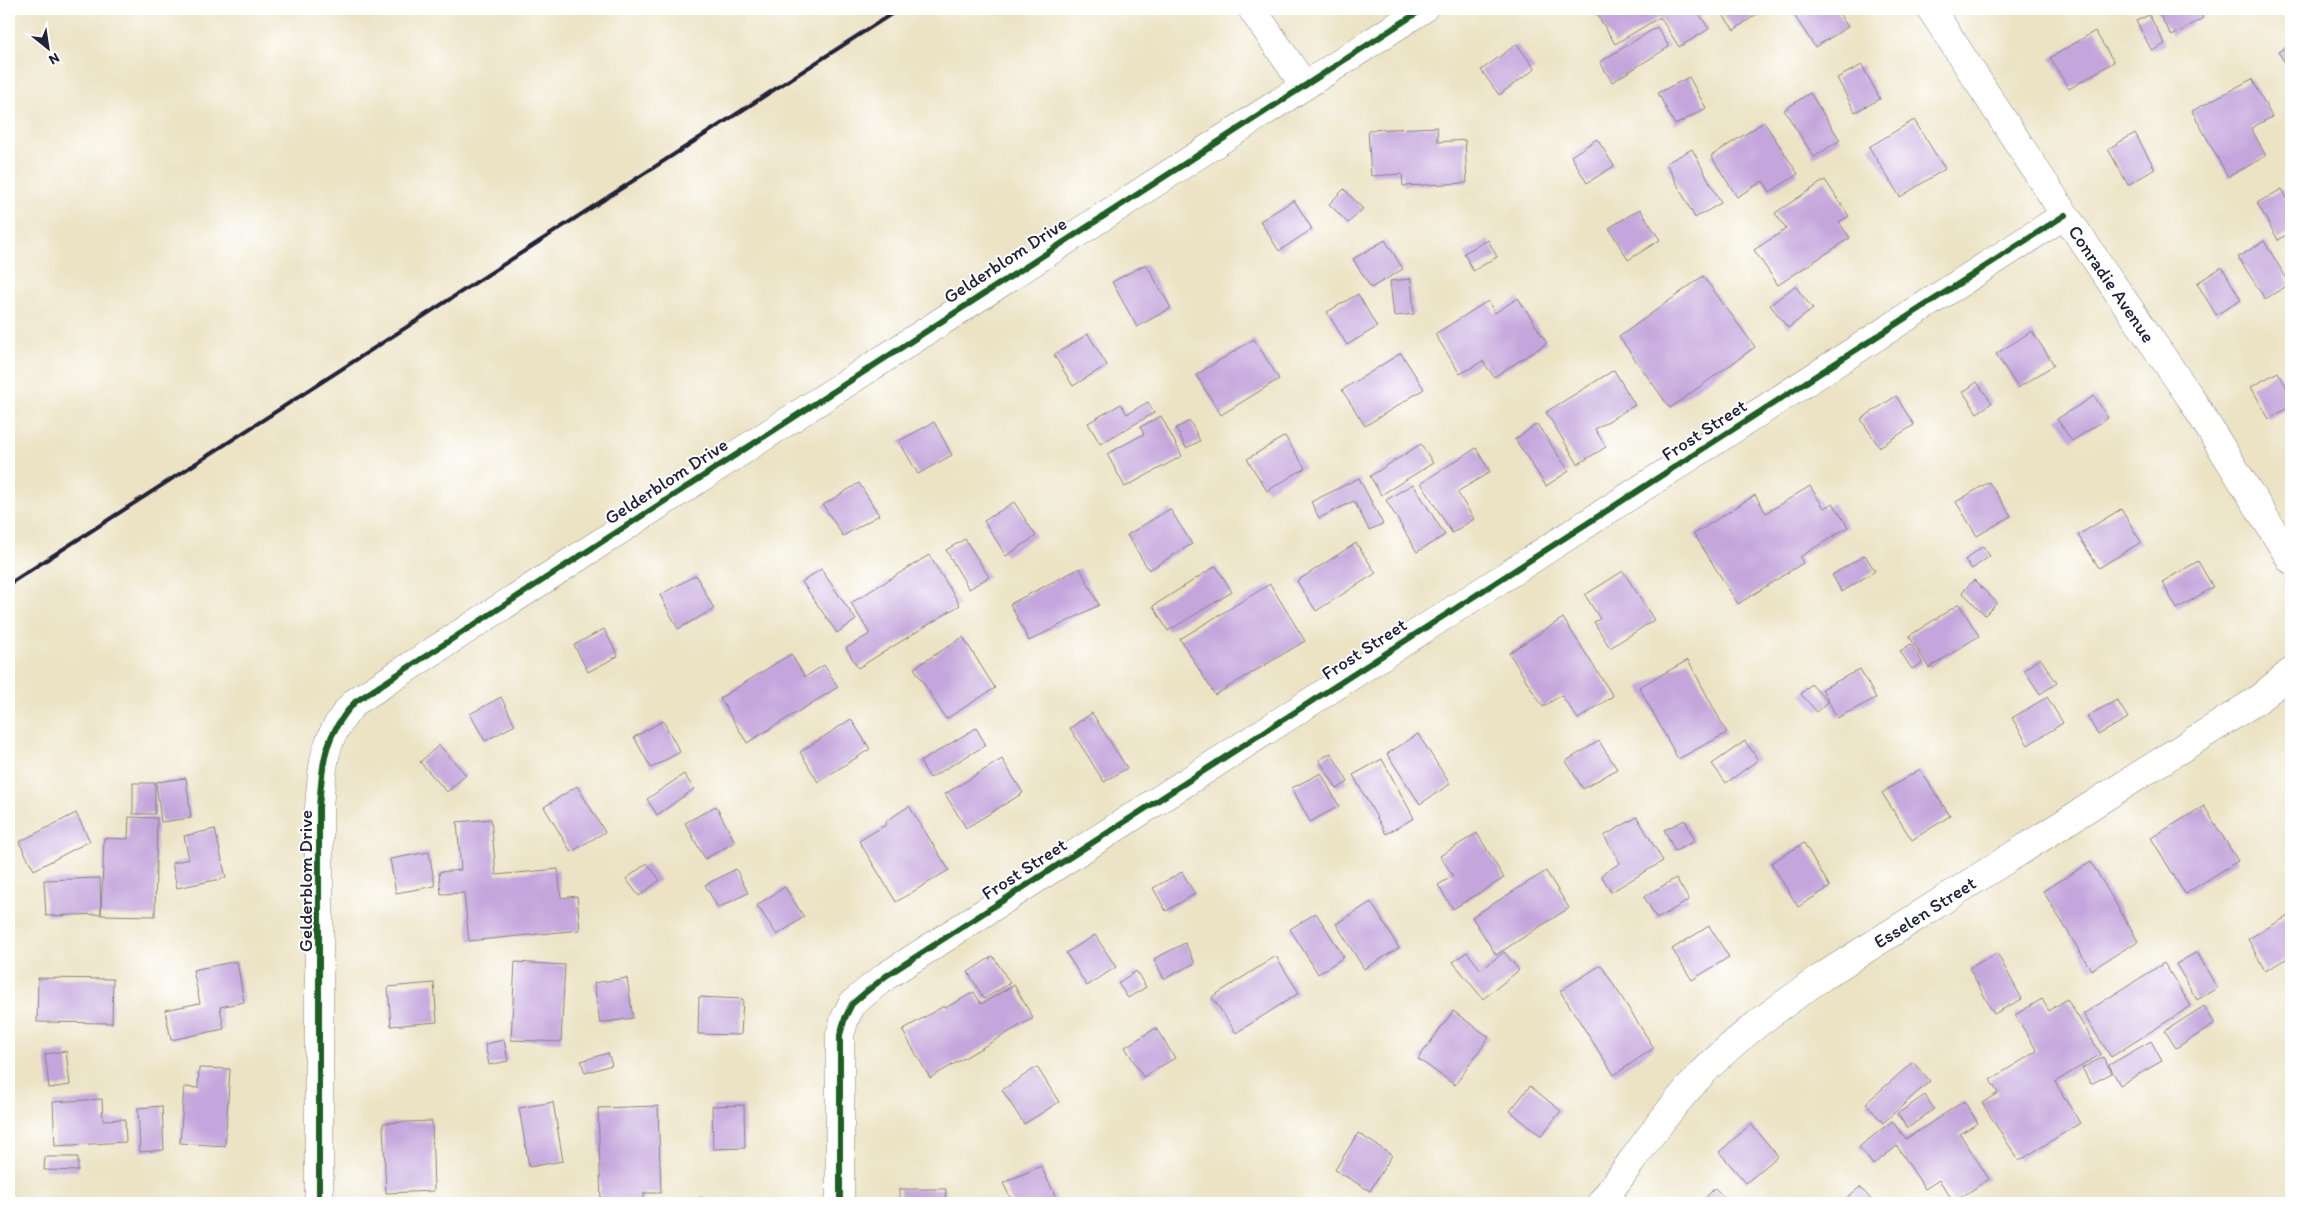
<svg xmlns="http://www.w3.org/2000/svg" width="2300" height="1212" viewBox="0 0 2300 1212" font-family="Itim,sans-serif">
	<rect width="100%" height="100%" fill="#fff"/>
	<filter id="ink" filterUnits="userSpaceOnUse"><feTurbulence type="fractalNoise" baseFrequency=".02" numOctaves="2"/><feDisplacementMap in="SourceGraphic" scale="10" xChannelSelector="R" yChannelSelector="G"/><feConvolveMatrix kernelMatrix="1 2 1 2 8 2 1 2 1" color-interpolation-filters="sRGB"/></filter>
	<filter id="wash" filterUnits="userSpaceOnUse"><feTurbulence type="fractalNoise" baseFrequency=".0096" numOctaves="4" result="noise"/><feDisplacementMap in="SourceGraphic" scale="20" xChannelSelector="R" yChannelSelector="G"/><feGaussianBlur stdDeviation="1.12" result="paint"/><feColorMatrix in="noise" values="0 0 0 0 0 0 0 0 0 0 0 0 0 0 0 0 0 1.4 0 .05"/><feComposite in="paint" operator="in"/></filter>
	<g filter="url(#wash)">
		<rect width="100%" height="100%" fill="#ece3c4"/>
		<g id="blocks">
			<g fill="#c4a6dc">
				<path d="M1594 9H1696L1709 29 1679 47 1660 17 1615 44Z"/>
				<path d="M1731 9H1764L1734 30 1723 15Z"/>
				<path d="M1805 9H1836L1848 27 1815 47 1794 15Z"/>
				<path d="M2156 9H2198L2203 18 2172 36Z"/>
				<path d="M2149 15 2165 44 2152 51 2136 21Z"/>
				<path d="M1657 27 1669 47 1612 82 1600 62Z"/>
				<path d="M2095 31 2114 62 2069 89 2050 58Z"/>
				<path d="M1517 44 1535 69 1499 95 1481 70Z"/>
				<path d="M2291 44V72L2278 52Z"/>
				<path d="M1862 65 1880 99 1855 112 1837 78Z"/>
				<path d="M1689 77 1706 108 1675 125 1658 93Z"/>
				<path d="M2252 79 2272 117 2251 128 2266 156 2228 177 2192 111Z"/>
				<path d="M1810 93 1840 140 1814 157 1784 110Z"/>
				<path d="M1914 120 1945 169 1900 197 1869 147Z"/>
				<path d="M1764 122 1798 174 1770 192 1763 181 1737 197 1711 156Z"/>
				<path d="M1437 127 1438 142 1465 140 1467 183 1403 186 1402 174 1371 176 1368 130Z"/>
				<path d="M2135 133 2155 169 2128 185 2108 149Z"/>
				<path d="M1597 139 1614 166 1587 183 1571 156Z"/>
				<path d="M1692 149 1721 203 1695 218 1666 163Z"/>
				<path d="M1825 180 1849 216 1839 222 1850 238 1778 285 1754 250 1786 229 1775 213Z"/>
				<path d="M1344 189 1363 209 1348 223 1329 204Z"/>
				<path d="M2282 189 2287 198 2291 195V232L2278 240 2257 203Z"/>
				<path d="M1294 200 1312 229 1279 251 1260 221Z"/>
				<path d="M1640 209 1660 240 1628 260 1609 228Z"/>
				<path d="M1385 240 1403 269 1371 288 1353 259Z"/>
				<path d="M1488 240 1497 257 1473 271 1464 253Z"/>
				<path d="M2264 241 2290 284 2265 299 2238 257Z"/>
				<path d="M1146 264 1171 308 1137 327 1112 282Z"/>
				<path d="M2222 267 2241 300 2216 315 2197 283Z"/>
				<path d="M1703 276 1755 347 1670 408 1619 337Z"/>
				<path d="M1411 279 1414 314 1394 316 1390 281Z"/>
				<path d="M1795 286 1813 309 1788 328 1770 305Z"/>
				<path d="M1358 294 1377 327 1347 345 1327 312Z"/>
				<path d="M1518 298 1547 343 1494 377 1483 361 1460 374 1435 334 1488 301 1495 313Z"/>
				<path d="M2032 331 2054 365 2018 388 1996 354Z"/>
				<path d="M1088 334 1107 365 1073 386 1054 355Z"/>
				<path d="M1254 339 1279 379 1221 415 1196 375Z"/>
				<path d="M1401 353 1424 389 1365 426 1342 390Z"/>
				<path d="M1614 370 1635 405 1595 429 1606 447 1578 464 1546 412Z"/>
				<path d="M2278 372 2291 395V406L2269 419 2251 387Z"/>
				<path d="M1977 382 1992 403 1977 413 1963 392Z"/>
				<path d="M1896 396 1914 425 1879 447 1861 419Z"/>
				<path d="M2094 396 2108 418 2072 441 2057 419Z"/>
				<path d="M1148 402 1154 413 1100 444 1088 423 1121 404 1127 414Z"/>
				<path d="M1161 416 1182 456 1125 487 1107 454 1144 434 1140 427Z"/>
				<path d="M1190 421 1200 441 1186 448 1176 428Z"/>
				<path d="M934 422 952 455 918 474 899 441Z"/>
				<path d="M1537 424 1569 471 1546 486 1515 439Z"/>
				<path d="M1285 436 1305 468 1267 491 1247 459Z"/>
				<path d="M1421 444 1433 463 1381 495 1370 476Z"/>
				<path d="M1476 448 1490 472 1457 492 1474 519 1452 533 1421 483Z"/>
				<path d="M1359 478 1383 524 1369 530 1354 501 1319 518 1311 502Z"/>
				<path d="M1989 482 2011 516 1977 536 1956 502Z"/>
				<path d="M859 483 879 515 843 536 823 505Z"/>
				<path d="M1413 484 1445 535 1417 552 1386 500Z"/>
				<path d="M1810 486 1824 508 1833 503 1848 527 1800 557 1803 563 1738 604 1694 534 1755 495 1766 513Z"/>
				<path d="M1014 502 1036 536 1006 556 984 521Z"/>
				<path d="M1170 509 1192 544 1149 570 1127 535Z"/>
				<path d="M2121 509 2141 542 2099 568 2078 535Z"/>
				<path d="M965 539 989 577 969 589 946 550Z"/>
				<path d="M1356 543 1376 573 1316 611 1297 581Z"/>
				<path d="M1983 546 1990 556 1972 569 1965 560Z"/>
				<path d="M929 555 960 605 858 668 846 648 870 634 851 603Z"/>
				<path d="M1865 555 1875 571 1842 592 1832 575Z"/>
				<path d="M2198 561 2213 587 2177 609 2162 582Z"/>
				<path d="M1216 566 1232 592 1168 631 1153 606Z"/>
				<path d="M1080 568 1099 605 1029 641 1010 604Z"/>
				<path d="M821 569 856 620 837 633 802 582Z"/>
				<path d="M1623 571 1654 620 1610 648 1594 622 1600 619 1585 595Z"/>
				<path d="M696 575 714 609 678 629 660 595Z"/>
				<path d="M1974 580 1997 603 1985 615 1962 592Z"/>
				<path d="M1270 584 1305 641 1215 695 1180 639Z"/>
				<path d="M1959 604 1979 636 1929 668 1909 636Z"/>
				<path d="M1563 618 1613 696 1578 719 1561 695 1543 707 1509 653Z"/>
				<path d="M604 629 618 656 588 672 574 645Z"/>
				<path d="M963 637 995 688 946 719 914 668Z"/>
				<path d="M1911 644 1923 663 1912 669 1900 651Z"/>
				<path d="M791 654 805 677 824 665 838 687 747 743 720 698Z"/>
				<path d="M2040 658 2057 683 2040 694 2024 670Z"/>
				<path d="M1688 660 1727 733 1678 759 1639 687Z"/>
				<path d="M1860 669 1876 698 1837 718 1822 689Z"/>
				<path d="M1811 684 1828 702 1817 712 1801 694Z"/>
				<path d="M501 697 515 725 485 741 470 714Z"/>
				<path d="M2047 697 2063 723 2028 745 2012 718Z"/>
				<path d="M2117 700 2128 718 2098 735 2087 716Z"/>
				<path d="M1092 713 1127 768 1104 782 1070 728Z"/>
				<path d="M851 719 870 749 818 782 800 752Z"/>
				<path d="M663 721 680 752 651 768 634 737Z"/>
				<path d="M976 728 986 745 930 778 920 762Z"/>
				<path d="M1418 734 1450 784 1420 804 1387 754Z"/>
				<path d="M1599 741 1617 769 1583 789 1566 761Z"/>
				<path d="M1745 741 1758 760 1726 783 1712 764Z"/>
				<path d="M439 745 466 775 447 792 420 762Z"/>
				<path d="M1331 753 1348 782 1337 789 1319 760Z"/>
				<path d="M1002 759 1023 793 966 828 945 794Z"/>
				<path d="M1382 759 1414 818 1386 834 1353 775Z"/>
				<path d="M1920 769 1950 816 1912 840 1882 793Z"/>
				<path d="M1321 773 1339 806 1310 822 1292 788Z"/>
				<path d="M684 774 694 789 657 815 647 799Z"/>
				<path d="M186 778 191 818 161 822 156 782Z"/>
				<rect x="133" y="783" width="22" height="31"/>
				<path d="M577 786 605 832 571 852 544 807Z"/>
				<path d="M716 806 735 842 705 859 685 823Z"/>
				<path d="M909 806 949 870 896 902 859 841 887 824 885 822Z"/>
				<path d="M2204 806 2238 861 2185 894 2151 838Z"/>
				<path d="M76 813 90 841 34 870 19 842Z"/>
				<path d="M129 817 157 818 155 916 101 915 104 838 128 839Z"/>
				<path d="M1637 817 1663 861 1611 892 1601 875 1620 863 1604 836Z"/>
				<path d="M491 819 496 875 558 869 561 898 577 896 580 930 469 941 464 893 441 894 439 872 461 870 457 822Z"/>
				<path d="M1685 820 1695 841 1675 851 1664 830Z"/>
				<path d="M215 829 226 878 177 888 172 863 189 859 184 836Z"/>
				<path d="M1477 833 1504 878 1453 909 1438 885 1453 876 1440 856Z"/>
				<path d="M1804 843 1830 887 1798 907 1771 863Z"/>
				<path d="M429 852 435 886 396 893 390 859Z"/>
				<path d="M2091 862 2138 941 2091 970 2043 891Z"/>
				<path d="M647 863 660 880 639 896 626 879Z"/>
				<path d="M736 869 748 893 718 908 705 885Z"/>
				<path d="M1546 871 1569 908 1496 955 1472 917Z"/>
				<path d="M1182 872 1195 894 1166 911 1153 888Z"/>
				<path d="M100 878 101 914 46 916 44 880Z"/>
				<path d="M1676 878 1689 900 1657 919 1644 897Z"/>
				<path d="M785 887 804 917 777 935 757 905Z"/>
				<path d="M1371 902 1399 948 1364 969 1336 924Z"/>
				<path d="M1316 913 1344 957 1318 974 1290 929Z"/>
				<path d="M2290 915 2291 956 2265 971 2248 939Z"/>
				<path d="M1709 926 1729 957 1692 980 1672 949Z"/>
				<path d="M1095 935 1116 967 1087 986 1066 953Z"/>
				<path d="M1185 943 1195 963 1164 979 1154 959Z"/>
				<path d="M1467 952 1481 970 1504 952 1519 970 1483 999 1453 962Z"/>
				<path d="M2197 952 2217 988 2197 1000 2176 964Z"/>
				<path d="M1997 953 2022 999 1994 1014 1969 968Z"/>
				<path d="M993 956 1010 983 984 999 968 972Z"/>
				<path d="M1276 956 1299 993 1236 1033 1212 997Z"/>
				<path d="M237 961 244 1002 220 1007 224 1029 171 1040 165 1010 200 1003 193 970Z"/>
				<path d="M515 962 565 965 561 1042 511 1040Z"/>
				<path d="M2164 963 2191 1006 2111 1057 2083 1014Z"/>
				<path d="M1601 965 1654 1048 1614 1075 1560 991Z"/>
				<path d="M1136 971 1146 987 1128 998 1118 983Z"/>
				<path d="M38 978 113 979 112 1023 37 1022Z"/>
				<path d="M627 978 633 1018 600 1023 594 983Z"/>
				<path d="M434 983 437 1022 391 1026 388 987Z"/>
				<path d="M1014 985 1033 1018 930 1078 902 1030 944 1006 945 1008 974 992 981 1004Z"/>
				<path d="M699 997 743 999 741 1035 698 1034Z"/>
				<path d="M2042 999 2049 1011 2067 999 2101 1054 2055 1082 2080 1123 2019 1161 1982 1103 1998 1093 1990 1080 2037 1051 2015 1015Z"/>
				<path d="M2204 1006 2215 1024 2176 1048 2165 1031Z"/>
				<path d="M1453 1011 1489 1037 1455 1085 1418 1059Z"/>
				<path d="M1156 1028 1175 1058 1143 1077 1125 1047Z"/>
				<path d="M504 1040 508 1061 489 1065 485 1044Z"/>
				<path d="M2151 1041 2162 1061 2120 1085 2109 1065Z"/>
				<path d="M66 1051 70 1085 49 1088 45 1054Z"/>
				<path d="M608 1053 612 1065 585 1073 581 1061Z"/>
				<path d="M2103 1057 2112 1073 2091 1084 2082 1068Z"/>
				<path d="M1913 1062 1930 1081 1883 1123 1866 1103Z"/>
				<path d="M1037 1067 1059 1102 1024 1124 1002 1090Z"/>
				<path d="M199 1068 230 1069 225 1146 180 1143 184 1087 198 1088Z"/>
				<path d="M1530 1086 1561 1111 1541 1136 1510 1111Z"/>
				<path d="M1925 1095 1934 1109 1908 1128 1897 1114Z"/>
				<path d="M102 1099 103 1120 125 1119 126 1142 55 1146 53 1102Z"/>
				<path d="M1964 1101 1978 1123 1960 1134 1989 1179 1954 1202 1939 1180 1925 1189 1897 1146 1873 1165 1859 1147 1892 1121 1906 1139Z"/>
				<path d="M553 1102 563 1161 529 1167 519 1108Z"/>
				<path d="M744 1105 745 1148 713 1149 712 1106Z"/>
				<path d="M162 1106 164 1150 140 1152 138 1108Z"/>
				<path d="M658 1106 661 1193H644V1203H601L598 1108Z"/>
				<path d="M432 1121 434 1191 386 1193 383 1123Z"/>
				<path d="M1751 1124 1778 1156 1746 1183 1719 1152Z"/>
				<path d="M1358 1133 1392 1155 1370 1191 1335 1170Z"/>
				<path d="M45 1157H78V1171L44 1170Z"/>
				<path d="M1041 1166 1057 1200 1050 1203H1013L1003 1183Z"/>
				<path d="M1860 1187 1874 1203H1840Z"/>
				<path d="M1715 1188 1729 1203 1701 1202Z"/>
				<path d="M900 1189H946L945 1203H900Z"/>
				<path d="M702 1197 706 1203H689Z"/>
			</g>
		</g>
	</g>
	<g filter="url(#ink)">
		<use href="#blocks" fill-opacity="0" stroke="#878280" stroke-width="1"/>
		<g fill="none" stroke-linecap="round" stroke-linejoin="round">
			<defs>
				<g id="street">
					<path d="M1252 9 1304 85"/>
					<path id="s1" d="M1931 9 2065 215 2190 397 2291 560"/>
					<path d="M319 1203V807C323 761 323 737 355 702L1423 9"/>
					<path d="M840 1203V1035L845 1018 852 1004 866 992 886 976 982 914 2065 215"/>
					<path id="s2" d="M1601 1203C1632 1162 1661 1118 1696 1080 1733 1039 1778 1008 1822 977L2256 701 2291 672"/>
				</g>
			</defs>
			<use href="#street" stroke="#878280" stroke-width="29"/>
			<use href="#street" stroke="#fff" stroke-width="28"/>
			<path stroke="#22223b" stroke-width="4" d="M9 584 899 9"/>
			<defs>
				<g id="cycleway">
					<path d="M319 1203V807C323 761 323 737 355 702L1423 9"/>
					<path d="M840 1203V1035L845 1018 852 1004 866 992 886 976 982 914 2065 215"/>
				</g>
			</defs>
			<use href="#cycleway" stroke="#fff" stroke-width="9"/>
			<use href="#cycleway" stroke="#1b5e20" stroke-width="6"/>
		</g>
	</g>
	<g text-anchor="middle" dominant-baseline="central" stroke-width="4" stroke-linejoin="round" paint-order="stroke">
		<g font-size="19" fill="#22223b" stroke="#fff">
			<text transform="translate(1005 260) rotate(-33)">Gelderblom Drive</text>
			<text stroke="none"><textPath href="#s1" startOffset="329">Conradie Avenue</textPath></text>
			<text transform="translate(1704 430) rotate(-33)">Frost Street</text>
			<text transform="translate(666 481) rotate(-33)">Gelderblom Drive</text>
			<text transform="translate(1364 649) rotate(-33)">Frost Street</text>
			<text transform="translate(1024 869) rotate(-33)">Frost Street</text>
			<text transform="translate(305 881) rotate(-90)">Gelderblom Drive</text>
			<text stroke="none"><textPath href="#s2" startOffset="440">Esselen Street</textPath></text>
		</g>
	</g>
	<rect width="2300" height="1212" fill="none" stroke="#fff" stroke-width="30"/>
	<g transform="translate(48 48) rotate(150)" stroke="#ffffff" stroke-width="4" paint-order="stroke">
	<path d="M0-4L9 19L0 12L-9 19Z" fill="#22223b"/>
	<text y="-8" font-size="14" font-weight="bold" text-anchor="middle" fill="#22223b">N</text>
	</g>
</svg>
